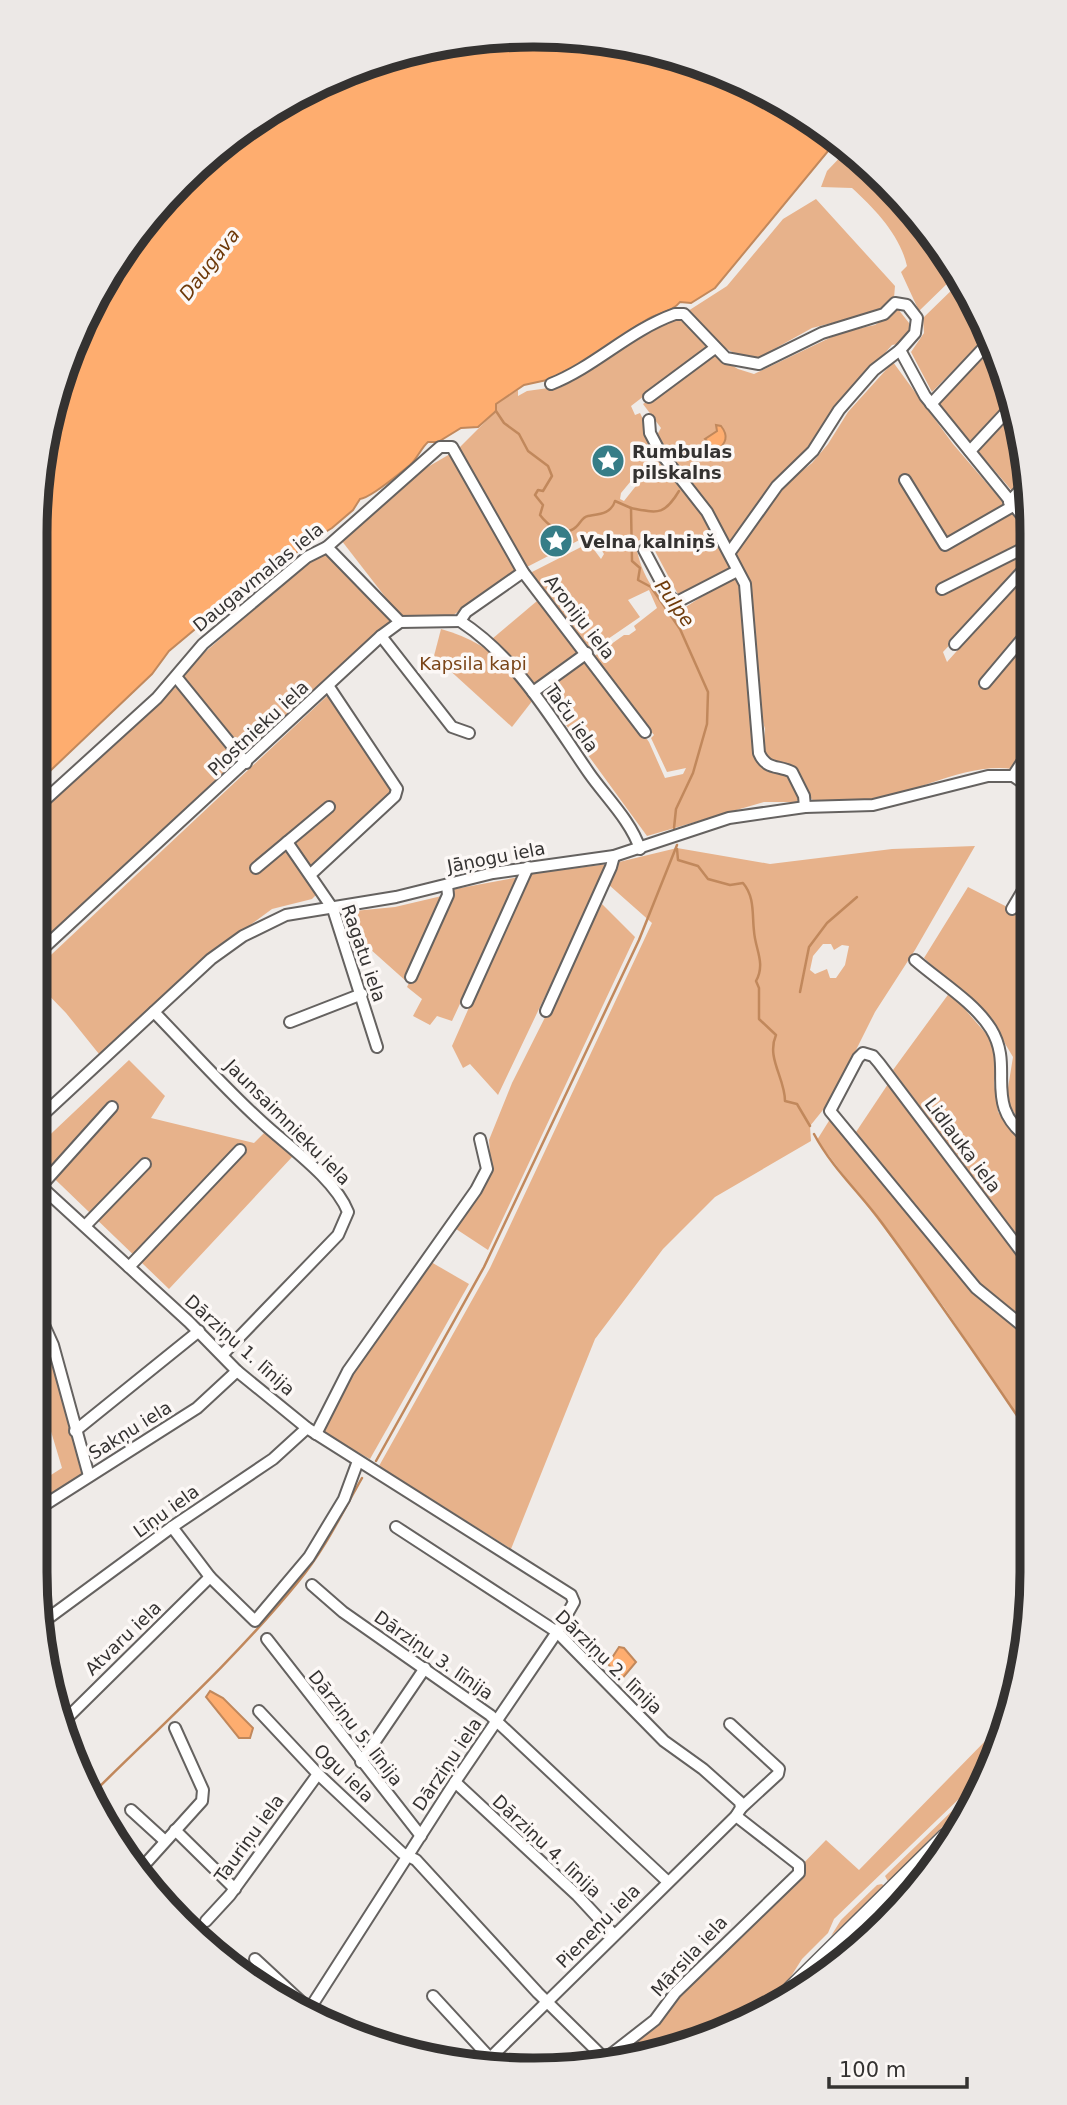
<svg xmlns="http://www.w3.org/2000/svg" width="1067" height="2105" viewBox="0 0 1067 2105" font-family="'DejaVu Sans',sans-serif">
	<rect width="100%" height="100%" fill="#efebe8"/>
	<g fill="#e7b28b" fill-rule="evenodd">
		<path d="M848 149 929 230 955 276 919 311 901 272 907 266C900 235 875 209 852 188L821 187 827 171Z"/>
		<path d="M816 199 895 286 894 298 883 310 812 328 758 358 738 355 723 347 688 311 727 286 783 219Z"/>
		<path d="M959 283 989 334 932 392 911 352 924 333 923 318Z"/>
		<path d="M898 309 913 328 898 344 892 345C835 409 785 479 730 545L710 508 662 446 657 435 661 428 643 404 715 355 738 369 754 374 842 332 875 325Z"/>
		<path d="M674 318 688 324 708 347 631 406 635 415 640 413 647 427 643 430 655 452 621 493 620 499 624 501 658 458 706 516 730 565 726 574 681 600 647 536 636 542C638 569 655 598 678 612L735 575 741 585 756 757 791 776 800 798 796 802H764L647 836 542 692 587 659 649 742 665 778 683 774 686 768 667 772 651 738 654 735 593 657 624 635H629L636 630 634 626 657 608 649 590 628 600 640 617 589 652 532 577V572L589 543 601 559 604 554 599 546 603 540 599 534 593 533 525 568 458 449 496 411V404L518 390V396L527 391 563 386 637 334Z"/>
		<path d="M994 342 1010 404 972 444 937 401Z"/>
		<path d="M893 362 953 444 1007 507 946 538 943 548 1010 512 1028 529V543L935 590 938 593 1028 549V562L943 652 947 662 1028 571V626L978 686 985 689 1028 637V744L1013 769C963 762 913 796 864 801 848 803 830 802 814 802L807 793 798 770 770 762 763 754 765 729 755 694 751 587 734 552 778 490 812 463 828 444 848 412Z"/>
		<path d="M1013 413 1028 476 1013 492 977 450Z"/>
		<path d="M450 454 515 570 448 619 400 616 338 536 395 486Z"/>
		<path d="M323 549 391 622 246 752 184 677 196 660Z"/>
		<path d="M537 601 580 652 537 686 492 639Z"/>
		<path d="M441 629C483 641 510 662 533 700L512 727 434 656Z"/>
		<path d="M178 685 237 760 36 947V813Z"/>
		<path d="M327 696 391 789 393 798 302 874 316 895 312 899 272 909 207 957 99 1054 66 1013 36 982V969Z"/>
		<path d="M975 846 915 950 875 1012 831 1100 810 1126 811 1141 715 1197 663 1249 595 1339 511 1549 379 1466 490 1268 652 923 609 885 619 862 677 848 770 864 892 849ZM823 944H831L834 950 842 945 849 946 845 965 836 978H830L827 969 815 974 810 970 813 956Z"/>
		<path d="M608 864 498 1095 470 1064 463 1068 452 1046 528 874Z"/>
		<path d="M519 877 452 1021 437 1016 430 1025 413 1016 422 999 407 987 455 889Z"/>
		<path d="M968 887 1029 918 1030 1129 1019 1120 1006 1100 1013 1057 991 1020 924 958Z"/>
		<path d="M446 895 407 982 341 923 344 912 395 907Z"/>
		<path d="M602 904 635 937 488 1250 453 1227 491 1169 489 1140 512 1083Z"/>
		<path d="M950 992 988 1036 998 1060 994 1082 998 1112 1030 1145V1256L893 1070Z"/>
		<path d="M129 1060 165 1096 151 1118 254 1143 265 1132 293 1156 169 1289 35 1160 36 1148Z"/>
		<path d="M888 1084 1030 1269V1326L975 1281 856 1132Z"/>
		<path d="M832 1116 913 1221 982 1298 1030 1337V1435L944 1307 817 1140Z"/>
		<path d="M431 1262 469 1284 370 1459 323 1433 352 1374Z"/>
		<path d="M35 1314 62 1393 82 1476 35 1506V1485L62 1468 44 1408 35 1414Z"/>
		<path d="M993 1733 1000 1740 989 1770 834 1919 828 1933 802 1959 790 1978 748 2020 611 2062 826 1840 859 1870Z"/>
		<path d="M986 1778 982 1788 927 1842 890 1885 885 1876Z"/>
		<path d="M882 1884 886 1888 831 1936 841 1920 877 1885Z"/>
	</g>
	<g fill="#fead6f" stroke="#c1885c" stroke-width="2">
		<path d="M566 36 662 52 754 86 838 139 715 288 691 303 680 302C673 311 662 312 652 317 622 333 595 359 563 372L561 377 524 385 496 404V411L478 427 461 428 438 442H428C421 448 417 459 410 465 400 473 371 498 360 499L353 510 332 528 309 542 249 592 218 610 169 651 152 674 49 772 36 789V501L52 405 86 313 138 230 205 159 284 102 373 62 468 39Z"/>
		<path d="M716 425 721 426C729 436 726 443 717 451L705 439 717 431Z"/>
		<path d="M619 1647 624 1648 636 1662 621 1680 608 1664Z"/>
		<path d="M210 1691 223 1698 253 1728 250 1738H239L206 1697Z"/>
	</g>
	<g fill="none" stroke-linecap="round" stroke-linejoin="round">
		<g stroke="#c1885c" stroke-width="2.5">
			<path d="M496 411 504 423 519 434 528 451 548 466 552 476 543 491 538 490 535 495 543 505 540 515C546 523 563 539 576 527 580 524 582 517 588 516 599 514 611 514 615 501L631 508 632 561 640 568 638 580 651 587 680 629 708 692 707 724 693 773 676 809 674 828"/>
			<path d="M686 474 709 447"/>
			<path d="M631 508C658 513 664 516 679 491"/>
			<path d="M677 849 678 860 698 866 708 879 730 885 743 883C755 897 752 915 754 931 755 949 766 963 756 981L759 988V1019L776 1035C766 1058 785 1078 785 1101L797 1104 810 1126"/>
			<path d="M800 992 809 947 827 923 857 897"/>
			<path d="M814 1134C832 1168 860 1193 882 1223 933 1293 982 1363 1030 1435"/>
			<path d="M376 1461 484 1267 639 940 677 845"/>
			<path d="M94 1792C163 1724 237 1657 298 1582 324 1551 342 1513 362 1478"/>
		</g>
		<defs>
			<g id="street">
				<path d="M900 350 925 396 1028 523"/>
				<path d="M551 384C596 366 628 331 675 314H684L726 358 759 364 822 333 884 314 895 303 907 305 917 318 915 333 900 350 874 370 839 410 813 451 777 486 730 552"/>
				<path d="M649 397 715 348"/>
				<path d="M931 404 992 339"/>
				<path d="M649 420 650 433 660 452 707 512 745 584 759 753C766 770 778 765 792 772L804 796 805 807"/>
				<path d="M970 451 1011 407"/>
				<path d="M905 480 945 545 1013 506"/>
				<path d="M1009 502 1028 482"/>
				<path d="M327 547 400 622"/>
				<path d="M644 550 668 595 677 602 737 571"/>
				<path d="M942 589 1028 546"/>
				<path d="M460 621C517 658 551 718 589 773 605 796 631 821 640 849"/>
				<path d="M381 636 452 727 469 733"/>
				<path d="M955 644 1028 565"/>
				<path d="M177 678 246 763"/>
				<path d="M985 683 1028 632"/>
				<path d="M533 692 587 653"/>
				<path d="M1013 776 1028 753"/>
				<path d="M36 808 157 698 203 644 307 557 327 547 440 447H452L523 572 645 732"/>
				<path d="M287 842 333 909 377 1047"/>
				<path d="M256 868 329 807"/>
				<path d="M312 873 395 796 397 789 329 687"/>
				<path d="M1012 909 1029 880"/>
				<path d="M36 955 381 636 400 622 460 621 466 612 523 572"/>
				<path d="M915 960C939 981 974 1002 991 1029 1016 1070 980 1103 1030 1140"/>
				<path d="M411 977 448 895 447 885"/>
				<path d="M467 1002 528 867"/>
				<path d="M546 1011 611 867 614 856"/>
				<path d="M154 1012C190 1049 225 1089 263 1123 289 1147 335 1179 348 1212L338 1235 223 1354"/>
				<path d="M290 1022 362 994"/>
				<path d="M35 1122 211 959 243 936 286 915 396 897 493 873 614 856 729 818 805 807 873 805 988 776H1013L1029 787"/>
				<path d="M35 1181 189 1322 237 1371 307 1428 571 1595 574 1602 557 1632 455 1782 307 2013"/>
				<path d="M41 1186 112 1107"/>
				<path d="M85 1226 145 1164"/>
				<path d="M1030 1263 879 1063 873 1056 863 1053 858 1058 830 1111 976 1288 1030 1332"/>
				<path d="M129 1267 240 1150"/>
				<path d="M35 1305 53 1345 89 1476"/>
				<path d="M75 1431 199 1331"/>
				<path d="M316 1434 348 1371 476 1190 487 1169 480 1139"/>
				<path d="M35 1511 197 1408 237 1371"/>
				<path d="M172 1527 210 1577 255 1621 309 1557 344 1499 358 1461"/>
				<path d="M396 1527 557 1632 664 1741 703 1769 740 1802 741 1808 736 1816 486 2062"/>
				<path d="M312 1585 343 1612 490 1715 667 1881"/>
				<path d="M43 1622 172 1527 273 1459 307 1428"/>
				<path d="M267 1639 421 1836"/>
				<path d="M259 1711 318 1774 402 1853 416 1860 538 1993 603 2057"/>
				<path d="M730 1724 779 1769 778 1774 741 1808"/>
				<path d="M60 1725 210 1577"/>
				<path d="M361 1762 425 1668"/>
				<path d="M455 1782 577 1895 614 1935"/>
				<path d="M131 1810 165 1841"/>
				<path d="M175 1830 235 1889"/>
				<path d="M137 1873 202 1801 203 1790 175 1728"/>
				<path d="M206 1921 230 1895 318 1774"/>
				<path d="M255 1959 309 2009"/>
				<path d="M433 1996 490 2058"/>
				<path d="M596 2066 655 2020 675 1993 799 1873V1865L736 1816"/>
			</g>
			<g id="highway">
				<path d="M872 1934 895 1911"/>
				<path d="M793 1991 947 1839"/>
			</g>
		</defs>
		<use href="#street" stroke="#656260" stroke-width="14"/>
		<use href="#highway" stroke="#656260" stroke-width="24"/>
		<use href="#street" stroke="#fff" stroke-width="10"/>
		<use href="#highway" stroke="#fff" stroke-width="21"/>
	</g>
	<defs>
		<symbol id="sight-disc" viewBox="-11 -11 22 22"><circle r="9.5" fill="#367d87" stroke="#fcf8f6"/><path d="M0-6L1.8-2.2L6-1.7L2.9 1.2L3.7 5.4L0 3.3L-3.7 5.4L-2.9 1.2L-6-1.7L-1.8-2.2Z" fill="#fff"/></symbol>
	</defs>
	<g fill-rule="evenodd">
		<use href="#sight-disc" x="589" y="442" width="38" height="38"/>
		<use href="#sight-disc" x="537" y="522" width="38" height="38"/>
	</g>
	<g text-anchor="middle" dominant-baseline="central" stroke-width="7" stroke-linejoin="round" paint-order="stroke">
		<g font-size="18" font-weight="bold" fill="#343231" stroke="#fcf8f6" text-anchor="start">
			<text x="632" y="451">Rumbulas<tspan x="632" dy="21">pilskalns</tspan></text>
			<text x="580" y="541">Velna kalniņš</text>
		</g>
		<g font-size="18" fill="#343231" stroke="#fcf8f6">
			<text transform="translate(258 577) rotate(-39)">Daugavmalas iela</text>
			<text transform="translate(580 617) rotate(52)">Aroniju iela</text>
			<text transform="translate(572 718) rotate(55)">Taču iela</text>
			<text transform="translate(258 728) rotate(-43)">Plostnieku iela</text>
			<text transform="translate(496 857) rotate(-11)">Jāņogu iela</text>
			<text transform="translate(364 953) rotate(71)">Ragatu iela</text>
			<text transform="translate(288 1122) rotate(45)">Jaunsaimnieku iela</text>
			<text transform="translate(963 1145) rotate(53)">Lidlauka iela</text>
			<text transform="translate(240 1345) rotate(42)">Dārziņu 1. līnija</text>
			<text transform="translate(130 1430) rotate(-32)">Sakņu iela</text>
			<text transform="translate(166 1511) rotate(-36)">Līņu iela</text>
			<text transform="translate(123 1638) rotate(-44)">Atvaru iela</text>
			<text transform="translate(434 1655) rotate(35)">Dārziņu 3. līnija</text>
			<text transform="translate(609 1662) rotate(44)">Dārziņu 2. līnija</text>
			<text transform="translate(356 1728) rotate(52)">Dārziņu 5. līnija</text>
			<text transform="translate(447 1764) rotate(-56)">Dārziņu iela</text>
			<text transform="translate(344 1773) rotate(44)">Ogu iela</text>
			<text transform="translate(249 1838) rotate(-54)">Tauriņu iela</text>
			<text transform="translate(547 1846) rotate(43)">Dārziņu 4. līnija</text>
			<text transform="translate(598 1926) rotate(-45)">Pieneņu iela</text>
			<text transform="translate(689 1956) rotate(-47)">Mārsila iela</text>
		</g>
		<g font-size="18" fill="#7a4518" stroke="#fcf8f6">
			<text x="473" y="663">Kapsila kapi</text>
		</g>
		<g font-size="19" font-style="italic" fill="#6e3a0a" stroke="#fcf8f6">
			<text transform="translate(209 264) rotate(-52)">Daugava</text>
			<text transform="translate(675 603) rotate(54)">Pulpe</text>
		</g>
	</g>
	<path d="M0 0H1067V2105H0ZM533 47H534A486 486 0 0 1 1020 533V1572A486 486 0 0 1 534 2058H533A486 486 0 0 1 47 1572V533A486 486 0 0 1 533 47Z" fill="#ece8e6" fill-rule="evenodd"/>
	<path fill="none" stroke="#343231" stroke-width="9" d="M533 47H534A486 486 0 0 1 1020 533V1572A486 486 0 0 1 534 2058H533A486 486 0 0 1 47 1572V533A486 486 0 0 1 533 47Z"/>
	<path d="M829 2077v10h138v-10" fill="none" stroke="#343231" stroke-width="3.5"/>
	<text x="839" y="2077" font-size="21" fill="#343231" stroke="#fcf8f6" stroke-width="5" paint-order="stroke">100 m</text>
</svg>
